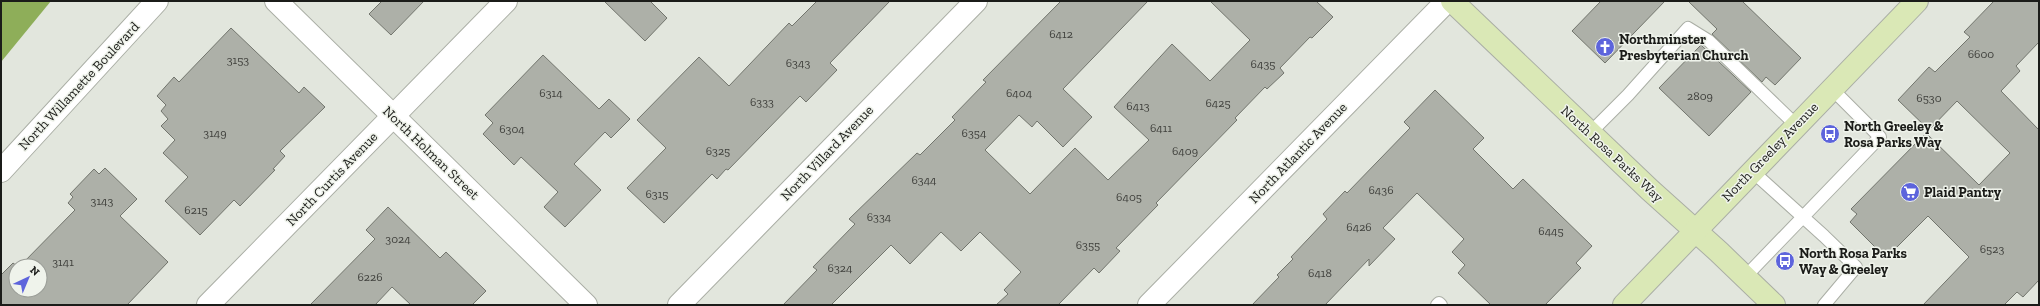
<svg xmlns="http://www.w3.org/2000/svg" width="2040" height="306" viewBox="0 0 2040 306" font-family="'Zilla Slab',serif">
	<rect width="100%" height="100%" fill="#e2e6dd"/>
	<path fill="#8eae59" d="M1 1H51L1 62Z"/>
	<g fill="#adb0a8" stroke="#72756d">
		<path d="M382 1H424L391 35 369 14Z"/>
		<path d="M604 1H650L667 18 645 41Z"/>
		<path d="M817 1H890L830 63 837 70 806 102 800 96 728 170 726 169 717 179 712 174 664 223 627 188 666 148 637 120 699 57 729 86 789 23 792 26Z"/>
		<path d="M1061 1H1148L1063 89 1092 117 1063 147 1037 121 1032 127 1019 115 985 150 1030 194 1075 148 1108 180 1149 140 1114 107 1172 44 1210 81 1250 40 1210 1H1316L1333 17 1312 38 1310 37 1280 68 1284 73 1267 89 1265 87 1235 118 1237 120 1156 203 1158 205 1116 248 1120 251 1099 273 1094 268 1058 305H996L1008 294 1004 290 1021 272 980 232 961 251 941 232 910 264 891 245 831 305H783L817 270 813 267 855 224 849 219 917 153 920 155 955 120 952 117 986 82 983 80Z"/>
		<path d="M1601 1H1665L1605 63 1572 31Z"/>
		<path d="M1688 1H1742L1801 58 1775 85 1766 77 1762 82 1712 34 1717 29Z"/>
		<path d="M1994 1H2039V42L2016 66 2020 71 2001 91 2039 130V280L2023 297 2017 292 2004 305H1923L1969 257 1928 216 1886 258 1850 222 1857 214 1851 209 1926 133 1979 185 2010 153 1957 101 1929 130 1898 100 1929 67 1935 72 1970 37 1964 32Z"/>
		<path d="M231 28 299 93 304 87 325 107 280 151 285 156 273 169 275 170 240 206 234 200 200 235 165 201 188 177 163 153 175 140 161 126 168 119 161 111 166 105 157 96 174 77 179 82Z"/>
		<path d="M1701 45 1751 92 1709 136 1659 88Z"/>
		<path d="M543 55 599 109 609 99 630 119 611 138 605 132 574 164 601 190 565 227 544 207 558 192 521 157 514 165 483 134 493 123 485 115Z"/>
		<path d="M1435 90 1484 138 1473 149 1513 189 1523 179 1592 246 1576 263 1581 268 1545 305H1491L1458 273 1465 265 1452 252 1464 239 1417 193 1383 228 1395 239 1369 266V259L1325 305H1252L1279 277 1277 275 1293 259 1291 257 1327 219 1323 214 1345 191 1347 193 1410 128 1404 122Z"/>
		<path d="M105 168 137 199 120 216 168 262 127 305H1V275L13 263 17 266 16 290H40V266H20L75 210 68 203 73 197 70 194 94 169 99 174Z"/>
		<path d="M388 207 440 258 446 252 486 291 472 305H411L392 287 375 305H310L375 239 366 230Z"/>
	</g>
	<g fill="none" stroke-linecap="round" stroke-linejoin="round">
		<defs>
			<g id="lane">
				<path d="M1590 133 1628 95 1688 28 1709 41 1796 125"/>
				<path d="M1752 171 1824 236 1856 267 1824 305"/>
				<path d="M1745 277 1880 137 1832 89"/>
				<path d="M1437 305 1439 303 1441 305"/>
			</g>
			<g id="street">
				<path d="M276 1 586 305"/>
				<path d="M1 171 157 1"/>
				<path d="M208 305 506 1"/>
				<path d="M679 305 976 1"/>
				<path d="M1149 305 1447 1"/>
			</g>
			<g id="secondary">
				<path d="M1452 1 1650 190 1719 252 1774 305"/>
				<path d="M1624 305 1917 1"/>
			</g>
		</defs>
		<use href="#lane" stroke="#aaaea5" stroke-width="14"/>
		<use href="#street" stroke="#aaaea5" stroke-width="24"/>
		<use href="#secondary" stroke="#aaaea5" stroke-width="24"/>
		<use href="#lane" stroke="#fff" stroke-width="12"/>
		<use href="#street" stroke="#fff" stroke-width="22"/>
		<use href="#secondary" stroke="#dae8b6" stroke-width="22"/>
	</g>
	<defs>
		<symbol id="church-disc" viewBox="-11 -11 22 22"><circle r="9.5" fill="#5d64dc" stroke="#eff3eb"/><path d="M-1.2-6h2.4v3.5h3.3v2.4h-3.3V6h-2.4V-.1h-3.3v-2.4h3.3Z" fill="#fff"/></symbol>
		<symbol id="bus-disc" viewBox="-11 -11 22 22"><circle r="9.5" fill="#5d64dc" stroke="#eff3eb"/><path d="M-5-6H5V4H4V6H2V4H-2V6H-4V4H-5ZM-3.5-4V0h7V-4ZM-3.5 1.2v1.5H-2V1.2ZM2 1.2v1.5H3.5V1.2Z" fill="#fff"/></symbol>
		<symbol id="supermarket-disc" viewBox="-11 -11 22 22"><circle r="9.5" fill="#5d64dc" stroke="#eff3eb"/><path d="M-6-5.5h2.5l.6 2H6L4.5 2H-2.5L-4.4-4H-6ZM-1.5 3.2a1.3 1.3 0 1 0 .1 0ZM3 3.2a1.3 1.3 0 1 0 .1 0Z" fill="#fff"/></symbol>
	</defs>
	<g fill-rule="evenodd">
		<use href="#church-disc" x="1594" y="36" width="22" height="22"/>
		<use href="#bus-disc" x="1819" y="123" width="22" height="22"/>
		<use href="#supermarket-disc" x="1899" y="181" width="22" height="22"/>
		<use href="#bus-disc" x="1774" y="250" width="22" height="22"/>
	</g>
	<g text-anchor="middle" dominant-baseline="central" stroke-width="3" stroke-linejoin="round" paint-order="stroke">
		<g font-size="12" fill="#40413d">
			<text x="1061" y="34">6412</text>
			<text x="1981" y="54">6600</text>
			<text x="238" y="60">3153</text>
			<text x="798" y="63">6343</text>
			<text x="1263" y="64">6435</text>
			<text x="551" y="93">6314</text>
			<text x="1019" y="93">6404</text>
			<text x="1700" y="96">2809</text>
			<text x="1929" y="98">6530</text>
			<text x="762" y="102">6333</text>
			<text x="1218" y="103">6425</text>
			<text x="1138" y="106">6413</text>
			<text x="1161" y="128">6411</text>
			<text x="512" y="129">6304</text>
			<text x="215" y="133">3149</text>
			<text x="974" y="133">6354</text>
			<text x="718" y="151">6325</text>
			<text x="1185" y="151">6409</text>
			<text x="924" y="180">6344</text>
			<text x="1381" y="190">6436</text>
			<text x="657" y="194">6315</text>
			<text x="1129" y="197">6405</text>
			<text x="102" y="201">3143</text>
			<text x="196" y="210">6215</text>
			<text x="879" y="217">6334</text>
			<text x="1359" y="227">6426</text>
			<text x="1551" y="231">6445</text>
			<text x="398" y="239">3024</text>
			<text x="1088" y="245">6355</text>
			<text x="1992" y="249">6523</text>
			<text x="63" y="262">3141</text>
			<text x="840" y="268">6324</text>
			<text x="1320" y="273">6418</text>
			<text x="370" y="277">6226</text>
		</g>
		<g font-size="14" font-weight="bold" fill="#1b1c19" stroke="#eff3eb" text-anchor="start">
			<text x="1619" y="39">Northminster<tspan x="1619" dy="16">Presbyterian Church</tspan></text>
			<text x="1844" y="126">North Greeley &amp;<tspan x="1844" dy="16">Rosa Parks Way</tspan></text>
			<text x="1924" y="192">Plaid Pantry</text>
			<text x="1799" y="253">North Rosa Parks<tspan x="1799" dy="16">Way &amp; Greeley</tspan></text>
		</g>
		<g font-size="14" fill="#1b1c19" stroke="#eff3eb">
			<text transform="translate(79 86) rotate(-47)">North Willamette Boulevard</text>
			<text transform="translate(1770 152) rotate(-46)">North Greeley Avenue</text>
			<text transform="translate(431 153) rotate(44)">North Holman Street</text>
			<text transform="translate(827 153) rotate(-46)">North Villard Avenue</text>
			<text transform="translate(1298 153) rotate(-46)">North Atlantic Avenue</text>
			<text transform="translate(1612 154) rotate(43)">North Rosa Parks Way</text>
			<text transform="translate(332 179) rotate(-46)">North Curtis Avenue</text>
		</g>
	</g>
	<rect width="2040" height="306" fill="none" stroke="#1b1c19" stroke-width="4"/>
	<g transform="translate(28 278) rotate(44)"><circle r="19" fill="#eff3eb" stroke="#9a9d97"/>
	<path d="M0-3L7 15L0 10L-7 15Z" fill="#5d64dc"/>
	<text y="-6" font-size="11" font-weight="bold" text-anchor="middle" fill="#1b1c19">N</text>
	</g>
</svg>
